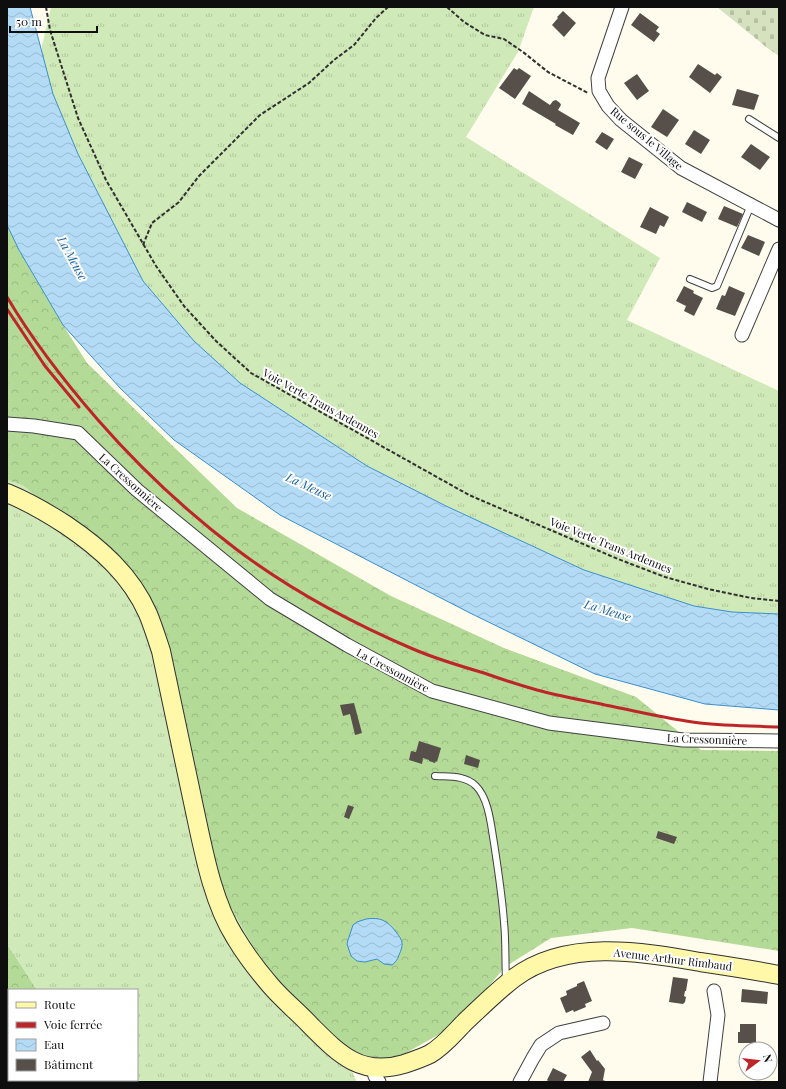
<svg xmlns="http://www.w3.org/2000/svg" width="786" height="1089" viewBox="0 0 786 1089" font-family="'Playfair Display',serif">
	<defs>
		<pattern id="grass-tufts" width="24" height="20" patternUnits="userSpaceOnUse"><rect width="24" height="20" fill="#d0e9b8"/><path d="M3 7l-1-3M5 7V3M7 7l1-3M15 17l-1-3M17 17v-4M19 17l1-3" fill="none" stroke="#b1c79d"/></pattern>
		<pattern id="forest-crowns" width="20" height="18" patternUnits="userSpaceOnUse"><rect width="20" height="18" fill="#b4da97"/><path d="M2 6a3 3 0 1 1 6 0M12 15a3 3 0 1 1 6 0" fill="none" stroke="#9aba81"/></pattern>
		<pattern id="cemetery-stones" width="16" height="16" patternUnits="userSpaceOnUse"><rect width="16" height="16" fill="#d5e1bf"/><path d="M2 7V4a2 2 0 0 1 4 0v3zM10 15v-3a2 2 0 0 1 4 0v3z" fill="#b6c0a3"/></pattern>
		<pattern id="water-waves" width="16" height="10" patternUnits="userSpaceOnUse"><rect width="16" height="10" fill="#b3dbf6"/><path d="M0 5q4-4 8 0t8 0" fill="none" stroke="#99bbd2"/></pattern>
	</defs>
	<rect width="100%" height="100%" fill="#fffcee"/>
	<g fill="url(#grass-tufts)">
		<path d="M51 7H534L518 52 466 137 660 258 627 320 779 391V614L732 612 694 606 584 570 446 506 367 466 240 383 194 341 143 281 78 154 53 94 41 50Z"/>
		<path d="M7 480 22 485 111 555 357 1082H96L94 1080H137V990H37L7 944Z"/>
	</g>
	<g fill="url(#forest-crowns)">
		<path d="M7 225 19 250 63 325 87 363 237 508 391 596 504 648 636 697 701 750 779 751V951L632 928 551 938 505 967 456 1025 395 1059 345 1057 279 991 221 890 194 778 168 643 111 555 22 485 7 480Z"/>
		<path d="M7 944 37 990H9V1080H94L96 1082H7Z"/>
	</g>
	<path fill="url(#cemetery-stones)" d="M717 7H779V56L766 47Z"/>
	<g fill="url(#water-waves)" stroke="#3a8fce">
		<path d="M7 7H30L53 94 78 154 143 281 194 341 240 383 367 466 446 506 584 570 694 606 732 612 779 614V710L705 704 595 674 470 613 280 515 174 440 120 388 63 325 19 250 7 225Z"/>
		<path d="M366 919C380 917 387 920 396 932 403 941 404 944 399 955 398 959 396 962 392 965L384 964 377 959 365 962 357 961 351 956 347 944 348 940 353 925 357 922Z"/>
	</g>
	<g fill="#564f4a">
		<path d="M563 11 576 23 564 37 552 25 558 18 557 17Z"/>
		<path d="M640 13 659 27 656 31 660 34 654 42 631 25Z"/>
		<path d="M698 64 715 75 717 73 722 77 710 93 689 77Z"/>
		<path d="M514 68 517 70 519 68 531 76 515 99 499 88Z"/>
		<path d="M637 74 649 91 637 100 624 83Z"/>
		<path d="M737 89 759 95 754 110 732 105Z"/>
		<path d="M529 91 550 105 553 101 556 100 560 103 561 105 558 110 580 123 573 135 555 125 561 116 556 124 522 104Z"/>
		<path d="M663 109 679 120 667 137 651 127Z"/>
		<path d="M694 130 710 140 701 154 685 144Z"/>
		<path d="M602 132 614 139 607 150 595 142Z"/>
		<path d="M751 144 770 157 760 170 741 157Z"/>
		<path d="M629 157 643 164 635 179 621 172Z"/>
		<path d="M687 202 707 212 702 222 682 212Z"/>
		<path d="M724 206 743 214 737 227 718 219Z"/>
		<path d="M650 207 669 217 664 227 660 225 656 234 640 227Z"/>
		<path d="M748 235 765 242 759 256 741 248Z"/>
		<path d="M684 286 694 291 693 293 703 298 694 316 684 311 686 306 676 301Z"/>
		<path d="M729 286 745 293 735 316 716 309 722 295 725 296Z"/>
		<path d="M354 703 362 733 355 735 350 714 343 716 340 705Z"/>
		<path d="M419 741 441 748 437 762 436 761 435 763 429 761V760L423 758 422 764 409 760 411 751 416 752Z"/>
		<path d="M466 755 480 760 478 768 464 764Z"/>
		<path d="M348 805 354 807 349 819 344 817Z"/>
		<path d="M658 831 677 837 674 844 656 838Z"/>
		<path d="M673 977 688 979 686 991H685L684 996 686 997 685 1002 683 1004 669 1002Z"/>
		<path d="M584 981 592 1001 585 1004 586 1007 574 1012 573 1010 566 1013 560 998 567 995 566 991 577 986V984Z"/>
		<path d="M742 989 768 992 767 1004 741 1002Z"/>
		<path d="M740 1024H756V1043H738V1032H740Z"/>
		<path d="M590 1050 597 1061 598 1060 605 1069 603 1080 605 1081V1082H588L592 1072 581 1057Z"/>
		<path d="M553 1068 567 1075 563 1082H547L548 1081 547 1080Z"/>
	</g>
	<g fill="none" stroke-linecap="round" stroke-linejoin="round">
		<defs>
			<g id="lane">
				<path d="M749 119 779 138"/>
				<path d="M690 279 712 288 717 286 751 205"/>
				<path d="M435 776C449 777 465 775 476 786 489 799 491 826 494 843 498 869 502 895 504 922 506 941 505 961 506 980"/>
			</g>
			<g id="street">
				<path d="M622 7 598 78 599 91 608 106 621 120 681 168 779 220"/>
				<path d="M742 335 779 249"/>
				<path d="M7 424 34 426 78 433 137 490 270 599 347 645 432 691 549 723 683 740 779 741"/>
				<path d="M373 1067 375 1076 379 1082"/>
				<path d="M520 1082 533 1058 541 1045 559 1033 603 1023"/>
				<path d="M710 1082 718 1015 714 991"/>
			</g>
			<path id="secondary" d="M7 493C29 502 46 512 66 525 100 548 131 575 148 614 153 626 157 639 161 651 172 703 183 755 194 807 203 848 212 901 235 937 244 952 259 972 271 986 283 1000 298 1012 311 1026 339 1054 361 1077 404 1064 413 1061 422 1058 430 1054 444 1046 454 1033 465 1022 481 1007 497 991 514 978 566 939 640 951 700 962 727 966 753 970 779 975"/>
		</defs>
		<use href="#lane" stroke="#414141" stroke-width="8"/>
		<use href="#street" stroke="#414141" stroke-width="15"/>
		<use href="#secondary" stroke="#303030" stroke-width="20"/>
		<g stroke="#303030" stroke-width="2" stroke-dasharray="4 2" stroke-linecap="butt">
			<path d="M46 7 50 30 78 118 106 180 156 266 184 306 216 341 251 373 469 495 618 559 665 577 708 589 751 598 779 601"/>
			<path d="M447 7 464 22 485 35 504 39 523 52 548 72 588 93"/>
			<path d="M143 245 152 223 179 202 199 176 260 115 309 83 334 60 354 45 376 18 388 7"/>
		</g>
		<use href="#lane" stroke="#fff" stroke-width="6"/>
		<use href="#street" stroke="#fff" stroke-width="13"/>
		<use href="#secondary" stroke="#fff8a9" stroke-width="18"/>
		<g stroke="#be2528" stroke-width="3">
			<path d="M7 297C33 341 64 381 98 420 139 467 186 511 236 549 289 589 352 623 413 649 436 659 460 666 484 673 501 679 519 685 537 690 559 696 582 700 605 705 636 711 668 719 700 723 726 726 753 726 779 727"/>
			<path d="M7 309 45 366 79 407"/>
		</g>
	</g>
	<g text-anchor="middle" dominant-baseline="central" stroke-width="4" stroke-linejoin="round" paint-order="stroke">
		<g font-size="11" fill="#0e0e0e" stroke="#fff">
			<text transform="translate(647 138) rotate(40)">Rue sous le Village</text>
			<text transform="translate(321 403) rotate(29)">Voie Verte Trans Ardennes</text>
			<text transform="translate(131 482) rotate(42)">La Cressonnière</text>
			<text transform="translate(611 545) rotate(22)">Voie Verte Trans Ardennes</text>
			<text transform="translate(393 670) rotate(28)">La Cressonnière</text>
			<text transform="translate(707 739) rotate(2)">La Cressonnière</text>
			<text transform="translate(673 959) rotate(7)">Avenue Arthur Rimbaud</text>
		</g>
		<g font-size="12" font-style="italic" fill="#1660a0" stroke="#fff">
			<text transform="translate(73 258) rotate(61)">La Meuse</text>
			<text transform="translate(309 486) rotate(25)">La Meuse</text>
			<text transform="translate(608 610) rotate(17)">La Meuse</text>
		</g>
	</g>
	<rect width="786" height="1089" fill="none" stroke="#0e0e0e" stroke-width="16"/>
	<rect x="8" y="989" width="130" height="92" fill="#ffffff" stroke="#9f9f9f"/>
	<rect x="16" y="1002" width="20" height="6" fill="#fff8a9" stroke="#9f9f9f"/>
	<text x="44" y="1009" font-size="12" fill="#0e0e0e">Route</text>
	<rect x="16" y="1022" width="20" height="6" fill="#be2528" stroke="#9f9f9f"/>
	<text x="44" y="1029" font-size="12" fill="#0e0e0e">Voie ferrée</text>
	<rect x="16" y="1039" width="20" height="12" fill="url(#water-waves)" stroke="#9f9f9f"/>
	<text x="44" y="1049" font-size="12" fill="#0e0e0e">Eau</text>
	<rect x="16" y="1059" width="20" height="12" fill="#564f4a" stroke="#9f9f9f"/>
	<text x="44" y="1069" font-size="12" fill="#0e0e0e">Bâtiment</text>
	<g transform="translate(758 1061) rotate(75)"><circle r="19" fill="#ffffff" stroke="#9f9f9f"/>
	<path d="M0-3L7 15L0 10L-7 15Z" fill="#be2528"/>
	<text y="-6" font-size="11" font-weight="bold" text-anchor="middle" fill="#0e0e0e">N</text>
	</g>
	<path d="M10 26v6h87v-6" fill="none" stroke="#0e0e0e" stroke-width="2"/>
	<text x="16" y="26" font-size="12" fill="#0e0e0e" stroke="#ffffff" stroke-width="3" paint-order="stroke">50 m</text>
</svg>
